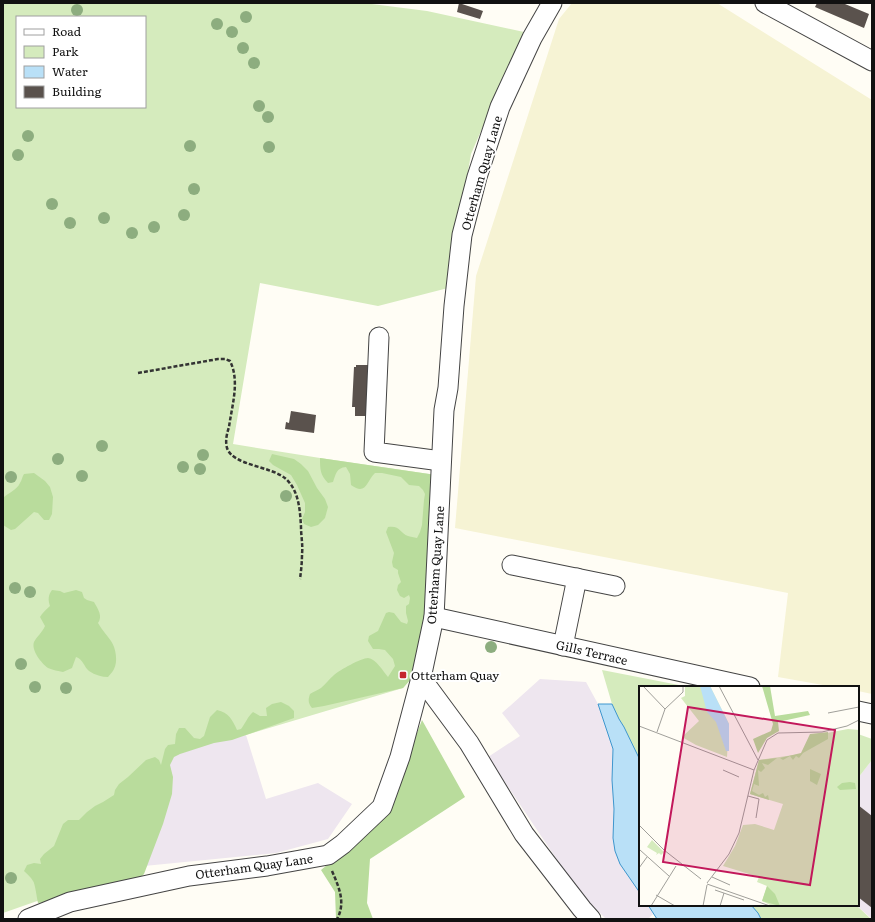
<svg xmlns="http://www.w3.org/2000/svg" width="875" height="922" viewBox="0 0 875 922" font-family="Literata,serif">
	<rect width="100%" height="100%" fill="#fffdf5"/>
	<g fill="#eee6ef">
		<path d="M540 679 586 682 598 704 613 749 612 780 614 809 640 892V905H648L653 914 648 919H606L578 891 488 757 520 736 502 713Z"/>
		<path d="M246 735 266 799 318 783 352 804 328 839 276 853 134 867 171 753Z"/>
		<path d="M872 760V919L856 905H858V778Z"/>
	</g>
	<path fill="#f6f3d4" d="M572 3H717L872 100V694L858 691V687H834L778 677 788 593 455 528 476 276 559 19Z"/>
	<g fill="#d5ebbd" fill-rule="evenodd">
		<path d="M3 3H364L427 11 524 32 471 154 448 288 378 306 260 283 233 444 320 458 436 475 410 680 403 688 246 735 171 753 134 867 3 913ZM17 17H145V107H17Z"/>
		<path d="M602 670 689 687H640V893L620 864 615 851 613 838 614 809 612 780 613 749 598 704H612Z"/>
		<path d="M858 734 872 739V760L858 778Z"/>
		<path d="M648 905H856L871 919H657Z"/>
	</g>
	<g fill="#b9dc9c">
		<path d="M272 454 294 459 301 464 308 471 317 488 325 499 328 507 325 518 318 525 311 527 304 524 302 519 305 512V503L297 485 291 475 273 465 269 461Z"/>
		<path d="M320 458 436 475 426 616 414 671 410 680 403 688 324 706 312 708C308 703 308 700 310 694 313 692 318 690 321 688 326 684 329 679 334 675 340 670 361 658 368 658 376 659 383 671 388 677L395 666 393 659 385 650 379 649H373L368 641 369 636 378 631 386 613 389 612 394 613 401 622 407 624 408 621 406 613V606L409 604 410 598 409 595 404 598 400 596 397 590 398 585 401 582 398 573V570L393 567 392 562 394 553 386 532 388 527C400 525 400 533 408 536 410 537 414 537 417 538L420 532 422 525 424 500 425 494 423 490 419 486 409 485 401 477 382 473H375C366 482 366 496 351 485L350 474 346 467C336 468 336 474 333 482L328 483C320 475 320 469 320 458Z"/>
		<path d="M34 473 45 481 50 487 53 497 52 514 49 520H44L38 513 34 512 15 529 11 530 3 525V498C8 493 17 490 20 483 22 480 22 477 24 474Z"/>
		<path d="M52 590 60 591 64 593 76 590 82 592 84 598 87 600 94 602C98 609 103 616 98 623 102 630 107 635 111 641 116 648 118 662 114 669 113 672 110 674 108 677 102 677 95 675 89 671 84 667 83 659 76 657L72 668 63 672C59 671 52 670 48 668 41 663 31 650 34 642 37 636 42 633 45 626L40 617C42 613 46 610 50 606 48 600 48 595 52 590Z"/>
		<path d="M281 702 289 706 294 711V718L232 740 214 743 180 754 174 757 170 765 173 777 172 794 163 824 144 874 140 878 47 902 38 903C37 899 35 883 33 881 31 877 27 874 24 871L27 865 34 863 41 864 40 859 44 854 54 846 63 824 68 820H79L87 812 95 806 103 802 114 795 115 790 119 784 128 777 146 760 155 757 159 760 161 765 165 749 168 745 175 744 176 734 179 728H185L194 738 200 739 204 736 210 717 217 710C229 713 232 719 237 730L241 729C245 724 248 716 253 712L260 716H267L266 708 272 704Z"/>
		<path d="M422 720 465 797 370 859 367 903 373 919H336L335 892 321 870 384 818Z"/>
	</g>
	<g fill="#b9e0f7" stroke="#3f96cf">
		<path d="M598 704H612L619 719 624 727 640 760V893L620 864 615 851 613 838 614 809 612 780 613 749Z"/>
		<path d="M648 905H751L758 913 761 919H657Z"/>
	</g>
	<g fill="#5a524d">
		<path d="M459 3 483 11 480 19 457 12Z"/>
		<path d="M817 3H846L845 4 869 14 864 28 815 7Z"/>
		<path d="M356 365H371L369 416H355V407H352L354 367H356Z"/>
		<path d="M291 411 316 415 314 433 285 429 286 422 289 423Z"/>
		<path d="M858 805 872 816V908L858 897Z"/>
	</g>
	<g fill="none" stroke-linecap="round" stroke-linejoin="round">
		<defs>
			<g id="minor">
				<path d="M765 3 872 61"/>
				<path d="M379 337 374 452 441 461"/>
				<path d="M512 565 615 586"/>
				<path d="M434 617 750 687"/>
				<path d="M563 646 577 578"/>
				<path d="M421 678 469 743 524 834 582 909 591 919"/>
				<path d="M858 711 872 714"/>
				<path d="M28 919 70 902 189 876 267 866 328 855 343 844 382 807 400 757 421 678 434 617 444 410 448 388 454 306 462 235 477 177 500 107 532 38 552 3"/>
			</g>
		</defs>
		<use href="#minor" stroke="#444" stroke-width="21"/>
		<g stroke="#333" stroke-width="2.5" stroke-dasharray="4 2" stroke-linecap="butt">
			<path d="M138 373 218 359H225L230 361C240 381 232 405 229 427 227 433 225 441 227 448 233 466 272 466 286 479 299 491 300 510 301 527 301 536 303 545 302 554 302 563 301 571 300 579"/>
			<path d="M332 871C339 887 346 903 337 919"/>
		</g>
		<use href="#minor" stroke="#fff" stroke-width="19"/>
	</g>
	<g fill="#8dad7f">
		<circle cx="77" cy="10" r="6"/>
		<circle cx="246" cy="17" r="6"/>
		<circle cx="217" cy="24" r="6"/>
		<circle cx="232" cy="32" r="6"/>
		<circle cx="243" cy="48" r="6"/>
		<circle cx="254" cy="63" r="6"/>
		<circle cx="259" cy="106" r="6"/>
		<circle cx="268" cy="117" r="6"/>
		<circle cx="28" cy="136" r="6"/>
		<circle cx="190" cy="146" r="6"/>
		<circle cx="269" cy="147" r="6"/>
		<circle cx="18" cy="155" r="6"/>
		<circle cx="194" cy="189" r="6"/>
		<circle cx="52" cy="204" r="6"/>
		<circle cx="184" cy="215" r="6"/>
		<circle cx="104" cy="218" r="6"/>
		<circle cx="70" cy="223" r="6"/>
		<circle cx="154" cy="227" r="6"/>
		<circle cx="132" cy="233" r="6"/>
		<circle cx="102" cy="446" r="6"/>
		<circle cx="203" cy="455" r="6"/>
		<circle cx="58" cy="459" r="6"/>
		<circle cx="183" cy="467" r="6"/>
		<circle cx="200" cy="469" r="6"/>
		<circle cx="82" cy="476" r="6"/>
		<circle cx="11" cy="477" r="6"/>
		<circle cx="286" cy="496" r="6"/>
		<circle cx="15" cy="588" r="6"/>
		<circle cx="30" cy="592" r="6"/>
		<circle cx="491" cy="647" r="6"/>
		<circle cx="21" cy="664" r="6"/>
		<circle cx="35" cy="687" r="6"/>
		<circle cx="66" cy="688" r="6"/>
		<circle cx="11" cy="878" r="6"/>
	</g>
	<rect fill="#c4262e" stroke="#fff" stroke-width="1.5" x="399" y="671" width="8" height="8" rx="2"/>
	<g text-anchor="middle" dominant-baseline="central" stroke-width="4" stroke-linejoin="round" paint-order="stroke">
		<g font-size="12" fill="#111" stroke="#fff">
			<text transform="translate(481 173) rotate(-74)">Otterham Quay Lane</text>
			<text transform="translate(435 565) rotate(-86)">Otterham Quay Lane</text>
			<text transform="translate(592 652) rotate(13)">Gills Terrace</text>
			<text transform="translate(254 866) rotate(-8)">Otterham Quay Lane</text>
		</g>
		<g font-size="12" fill="#111" stroke="#fff" text-anchor="start">
			<text x="411" y="675">Otterham Quay</text>
		</g>
	</g>
	<g transform="translate(639 686)">
		<rect width="220" height="220" fill="#fffdf5"/>
		<path d="M46 0H71L90 38 88 71 57 59 43 51 60 35 42 12 46 10ZM209 43 220 44V220H133L123 215 128 200 118 196 120 191 84 180 96 160 104 139 116 138 135 144 144 118 111 108 120 74 162 68 172 50ZM13 154 25 166 22 169 20 167 17 169 18 167 8 161Z" fill="#d5ebbd"/>
		<path d="M123 0H131L136 30 169 25 171 29 139 36 140 45 128 52 119 67 114 53 132 45 134 38ZM189 46V53L164 67 160 72 157 70 154 74 151 70 144 74 141 72 162 67 171 48ZM138 72 129 79 123 77 126 82 122 86 119 84 120 100 115 98 113 105 120 109 124 107 126 111 129 109 130 114 111 108 120 74ZM171 83 182 88 178 99 171 95ZM211 96 216 97 217 103 201 104 198 101 203 97ZM128 200 136 208 141 220 123 215Z" fill="#b9dc9c"/>
		<path d="M61 0H71L90 38V65H87L77 36 68 26Z" fill="#b9e0f7"/>
		<path fill="none" stroke="#a09f9a" stroke-width="1" d="M4 0 26 23 18 46M80 0 119 74M26 23 44 6V0M189 27 220 21M0 40 115 84M84 84 100 91M109 110 120 113 117 132M0 139 25 164 62 193M1 164 30 190M0 182 8 171M73 191 91 199M68 197 90 168 100 147 115 84 128 54 139 47 183 46 208 40 220 34M68 198 131 220M76 204 105 214M17 209 36 220M12 220 37 180M64 220 68 199M81 220 85 207"/>
		<path fill="#c2185b" fill-opacity="0.15" stroke="#c2185b" stroke-width="2" d="M49 21 196 44 171 199 24 176Z"/>
		<rect width="220" height="220" fill="none" stroke="#111" stroke-width="2"/>
	</g>
	<rect width="875" height="922" fill="none" stroke="#111111" stroke-width="8"/>
	<rect x="16" y="16" width="130" height="92" fill="#ffffff" stroke="#a0a0a0"/>
	<rect x="24" y="29" width="20" height="6" fill="#ffffff" stroke="#a0a0a0"/>
	<text x="52" y="36" font-size="12" fill="#111111">Road</text>
	<rect x="24" y="46" width="20" height="12" fill="#d5ebbd" stroke="#a0a0a0"/>
	<text x="52" y="56" font-size="12" fill="#111111">Park</text>
	<rect x="24" y="66" width="20" height="12" fill="#b9e0f7" stroke="#a0a0a0"/>
	<text x="52" y="76" font-size="12" fill="#111111">Water</text>
	<rect x="24" y="86" width="20" height="12" fill="#5a524d" stroke="#a0a0a0"/>
	<text x="52" y="96" font-size="12" fill="#111111">Building</text>
</svg>
